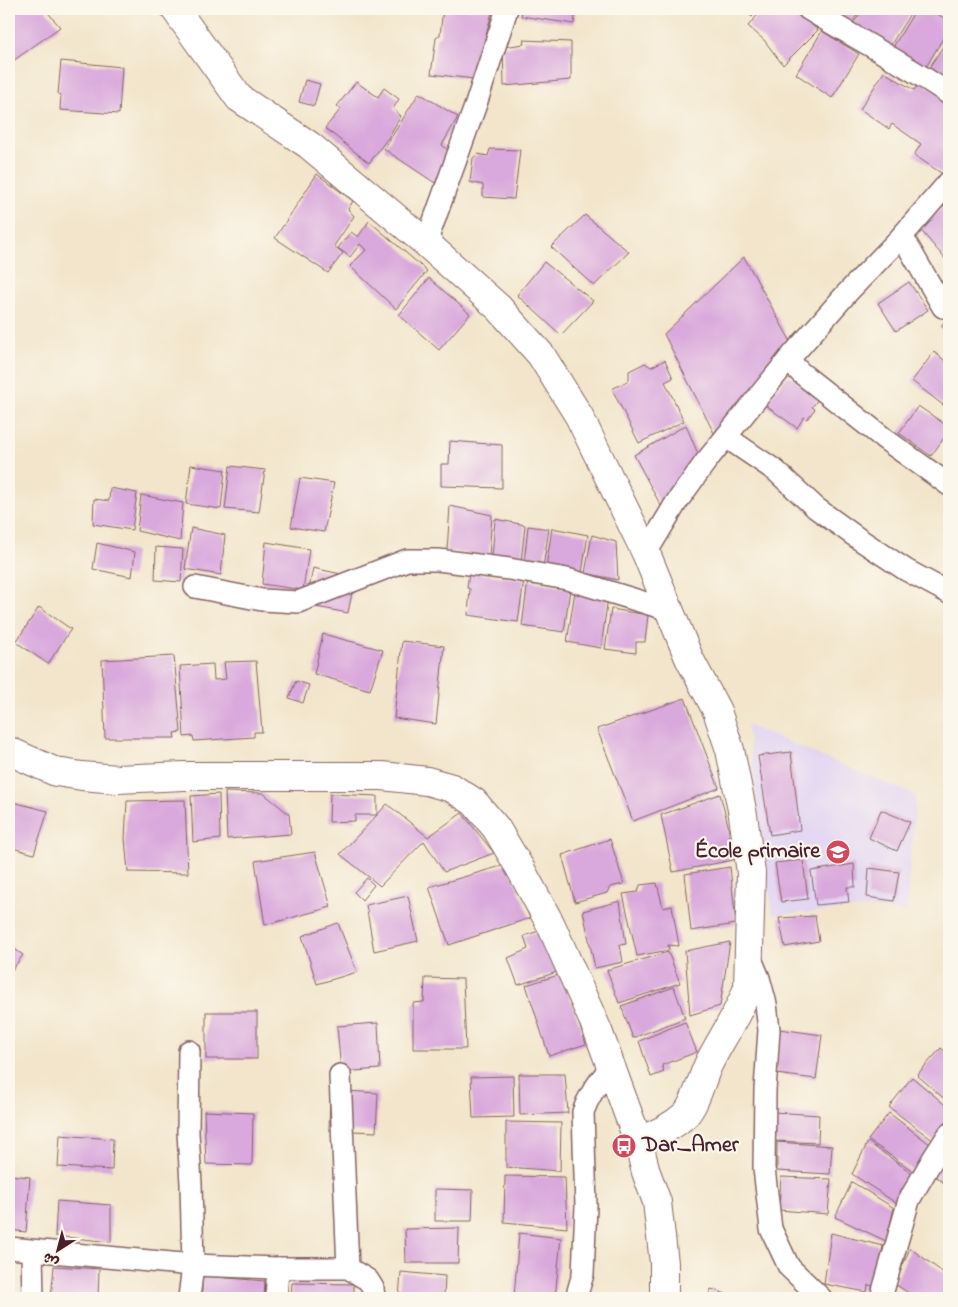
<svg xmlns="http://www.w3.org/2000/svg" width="958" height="1307" viewBox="0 0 958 1307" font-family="'Indie Flower','Playpen Sans Arabic',sans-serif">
	<rect width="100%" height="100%" fill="#fbf7ec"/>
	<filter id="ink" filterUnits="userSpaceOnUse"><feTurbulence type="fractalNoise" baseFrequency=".02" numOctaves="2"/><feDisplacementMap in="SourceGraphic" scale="10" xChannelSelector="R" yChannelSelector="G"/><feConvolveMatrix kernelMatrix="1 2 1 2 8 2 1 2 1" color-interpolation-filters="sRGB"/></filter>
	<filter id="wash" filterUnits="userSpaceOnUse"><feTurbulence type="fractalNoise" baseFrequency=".0096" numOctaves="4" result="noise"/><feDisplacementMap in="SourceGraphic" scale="20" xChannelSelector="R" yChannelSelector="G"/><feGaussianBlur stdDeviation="1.12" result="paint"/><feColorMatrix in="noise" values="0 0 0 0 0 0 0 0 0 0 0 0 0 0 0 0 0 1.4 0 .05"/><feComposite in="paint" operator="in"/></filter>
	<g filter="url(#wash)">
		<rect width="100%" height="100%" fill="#f2e5cb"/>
		<path fill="#e2d4f3" d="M747 725 916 796 906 912 869 908 773 915Z"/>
		<g id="blocks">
			<g fill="#d9a8dc">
				<path d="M18 9H45L60 27 9 64V15Z"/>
				<path d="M443 9H493L474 79 431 74 436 38 440 35Z"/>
				<path d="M522 9H576L574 24 521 16Z"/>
				<path d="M743 9H759L752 17Z"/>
				<path d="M763 9H786L792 13 794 10 818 30 783 65 764 40 748 26Z"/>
				<path d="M818 9H861L848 29Z"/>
				<path d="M863 9H913L887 51 850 29Z"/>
				<path d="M916 9H929L949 21V28L925 69 893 47Z"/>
				<path d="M822 31 859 54 832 98 796 74Z"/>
				<path d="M949 37V84L929 68Z"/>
				<path d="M523 40 571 42V80L504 86 503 47 524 44Z"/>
				<path d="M61 61 122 67 119 114 60 110 61 95 58 94Z"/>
				<path d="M884 72 914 90 920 81 949 101V167L944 175 914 155 921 144 892 124 889 129 860 109Z"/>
				<path d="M305 80 320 84 314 106 299 102Z"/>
				<path d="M356 82 378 97 384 88 399 99 393 109 401 116 388 138 369 163 325 128 341 109 337 106Z"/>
				<path d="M419 93 458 117 442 145 451 153 435 183 384 149Z"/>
				<path d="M490 149 520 150 514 199 483 197V185L470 182 473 158 478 154 488 156Z"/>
				<path d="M317 174 353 201 348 209 354 216 334 246 343 253 328 273 275 238Z"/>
				<path d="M949 202V257L946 260 919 228Z"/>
				<path d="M585 215 629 252 594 286 551 247Z"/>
				<path d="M369 221 427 271 396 309 350 266 366 250 360 244 350 257 338 248 351 232 358 237Z"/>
				<path d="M744 257 791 342 715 435 664 334Z"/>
				<path d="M544 262 593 301 561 335 517 295Z"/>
				<path d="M429 278 470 314 439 350 399 315Z"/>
				<path d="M909 282 928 310 896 331 878 303Z"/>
				<path d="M949 316V333L941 326Z"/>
				<path d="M934 352 949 364V397L943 405 912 381Z"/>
				<path d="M665 360 673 378 665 382 684 421 639 443 612 389 629 380V371L645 363 651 367Z"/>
				<path d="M788 375 819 398 812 407 815 409 807 419 804 417 797 428 765 405Z"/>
				<path d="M918 406 949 427V431L931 456 899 433Z"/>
				<path d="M686 425 700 459 661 506 634 455Z"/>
				<path d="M450 441 502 445V488L441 486V464H449Z"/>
				<path d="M191 465 225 470 221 509 186 504Z"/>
				<path d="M230 466 265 470 259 512 225 509Z"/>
				<path d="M300 478 334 483 324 532 291 527Z"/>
				<path d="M110 488 137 493 132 530 93 524 94 499 109 501Z"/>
				<path d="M141 495 183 503 180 541 137 531Z"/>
				<path d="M450 506 492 515 489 556 447 551Z"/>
				<path d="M495 519 525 525 521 562 492 558Z"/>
				<path d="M528 526 549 529 543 567 524 564Z"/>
				<path d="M191 528 225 535 221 575 185 569Z"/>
				<path d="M552 528 588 535 582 572 546 567Z"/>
				<path d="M592 535 616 542 618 580 585 573Z"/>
				<path d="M266 542 309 549 303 590 262 584Z"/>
				<path d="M97 543 135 552 132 577 93 569Z"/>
				<path d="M156 547 183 549 181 582 155 580Z"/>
				<path d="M313 568 355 577 348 613 306 605Z"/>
				<path d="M469 572 524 580 518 622 468 615 470 589 467 588Z"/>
				<path d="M528 580 570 589 564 632 522 626Z"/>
				<path d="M575 591 608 597 601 648 567 642Z"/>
				<path d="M39 607 71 629 48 664 16 642Z"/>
				<path d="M611 609 648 615 645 642H636V653L605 649Z"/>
				<path d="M323 634 383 650 370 690 314 674Z"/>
				<path d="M402 641 444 646 436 724 394 718Z"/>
				<path d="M174 656 181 732 174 733 175 738H105L102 660Z"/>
				<path d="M256 661 262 732H254V737L194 741 193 736 184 737 180 666 213 664 214 680 226 679 224 662Z"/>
				<path d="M296 681 309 685 303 703 289 698Z"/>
				<path d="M685 698 719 788 633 821 597 729Z"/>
				<path d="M791 752 800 830 770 835 758 756Z"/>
				<path d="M225 792 263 793 289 814 291 834 227 839Z"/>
				<path d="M219 794 220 839 193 842 191 796Z"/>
				<path d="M330 794 377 796V815L387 804 428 837 462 813 494 853 444 872 424 841 380 886 340 854 377 815H355V821L329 822Z"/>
				<path d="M720 794 728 825 733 860 673 872 661 815Z"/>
				<path d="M185 800 188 873 128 872 125 839 127 801Z"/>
				<path d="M9 801 48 811 34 854 9 847Z"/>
				<path d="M881 810 910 822 897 851 869 838Z"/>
				<path d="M610 839 624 884 610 887 607 893 575 902 562 855Z"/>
				<path d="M315 852 331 907 265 925 255 861Z"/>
				<path d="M803 860 808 899 781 902 775 863Z"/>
				<path d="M508 864 530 918 449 945 429 887Z"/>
				<path d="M854 864 855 887H847L849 902 816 905 811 871Z"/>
				<path d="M730 867 736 924 691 931 685 874Z"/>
				<path d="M869 868 899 872 894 901 867 897Z"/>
				<path d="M367 878 374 885 362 900 354 892Z"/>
				<path d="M657 883 663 908 672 906 679 946 668 945 669 950 637 956 623 894 638 892 640 885Z"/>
				<path d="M408 896 418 941 374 951 366 905Z"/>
				<path d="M620 901 626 944 620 945 623 962 595 968 583 911Z"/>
				<path d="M815 916 819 941 785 947 779 918Z"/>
				<path d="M338 923 357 972 317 984 302 936Z"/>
				<path d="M542 930 560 971 518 985 508 958 528 949 524 936Z"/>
				<path d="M730 942 720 1006 690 1015 685 951Z"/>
				<path d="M9 945 23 955 9 974Z"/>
				<path d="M668 952 680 983 619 1003 607 970Z"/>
				<path d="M562 974 586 1044 549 1056 526 985Z"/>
				<path d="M425 978 463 979 466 1049H413V1003L424 1002Z"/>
				<path d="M674 987 685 1018 633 1038 621 1006Z"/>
				<rect x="206" y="1012" width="51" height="47"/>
				<path d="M685 1022 697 1052 662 1065 664 1072 651 1077 639 1041Z"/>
				<path d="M378 1023 380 1069 341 1072 337 1026Z"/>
				<path d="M780 1029 822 1035 816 1079 776 1074Z"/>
				<path d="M941 1048 949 1055V1103L917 1075Z"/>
				<path d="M519 1074H565L568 1113 520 1115Z"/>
				<path d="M513 1076 514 1117 473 1118 471 1077Z"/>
				<path d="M912 1077 949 1108V1121L935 1142 889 1107Z"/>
				<path d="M330 1090 378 1093 376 1132 329 1130Z"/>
				<path d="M204 1111 253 1113 252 1165 206 1164Z"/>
				<path d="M773 1112 819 1115 818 1143 772 1141Z"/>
				<path d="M889 1113 931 1145 913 1171 868 1140Z"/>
				<path d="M506 1122 561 1123 560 1171 506 1167Z"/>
				<path d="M60 1135 113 1139 112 1170 58 1167Z"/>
				<path d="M777 1142 832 1146 830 1174 777 1171Z"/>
				<path d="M868 1142 912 1173 896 1203 852 1174Z"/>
				<path d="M949 1156V1187L934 1175Z"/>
				<path d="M9 1175 30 1177 26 1232 9 1230Z"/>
				<path d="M505 1176 565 1177 567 1228 504 1222Z"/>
				<path d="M781 1177 831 1179 828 1214 779 1210Z"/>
				<path d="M852 1182 894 1208 886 1241 835 1217Z"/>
				<path d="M435 1189 473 1190 472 1221H435Z"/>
				<path d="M57 1201 111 1205V1242L55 1236Z"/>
				<path d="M459 1228 458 1263H406L405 1229Z"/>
				<path d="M519 1233 561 1238 555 1298H514Z"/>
				<path d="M831 1233 883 1246 876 1286 868 1285 867 1292 824 1284Z"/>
				<path d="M910 1248 949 1277V1292L946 1298H916L895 1284Z"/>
				<path d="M54 1266 99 1269 98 1298H51Z"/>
				<path d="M401 1272 445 1276 444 1298H399Z"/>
				<path d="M202 1276 265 1281 264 1298H202Z"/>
				<path d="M292 1283 354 1284V1298H291Z"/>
				<path d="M711 1289 738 1298H708Z"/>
			</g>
		</g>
	</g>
	<g filter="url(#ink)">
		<use href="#blocks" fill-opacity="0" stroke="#856463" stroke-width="1"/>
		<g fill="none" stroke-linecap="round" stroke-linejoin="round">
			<defs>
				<g id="minor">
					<path d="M808 9C855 38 904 63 949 94"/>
					<path d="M902 236 943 307"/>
					<path d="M426 243 476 104 507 9"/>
					<path d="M788 360 847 293 902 236 949 182"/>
					<path d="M726 437 776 471 816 508 859 539 906 570 949 593"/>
					<path d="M646 553 676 503 707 460 788 360 801 373 886 440 949 485"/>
					<path d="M195 587 262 600 298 602 407 560H438L509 569 567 579 669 610"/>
					<path d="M751 959 759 978 766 1004 769 1030 765 1090 764 1168 771 1229 789 1267 821 1298"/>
					<path d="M340 1075 348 1268"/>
					<path d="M9 1248 193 1265 278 1268H348L368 1280 373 1288 374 1298"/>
					<path d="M32 1251 33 1298"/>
					<path d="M189 1298 193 1265 191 1184 188 1132 189 1051"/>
					<path d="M276 1298 278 1268"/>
					<path d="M576 1298 583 1274 586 1206 583 1112C589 1094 600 1081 611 1066"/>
					<path d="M881 1298 909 1200 934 1157 949 1134"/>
				</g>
				<path id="tertiary" d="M175 9 239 98 309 145 426 243 499 308 541 355 579 416 646 553 689 658 717 711 730 750 743 815 751 873 748 987C739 1014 722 1037 709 1063 702 1077 696 1104 685 1115 672 1127 655 1135 638 1141"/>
				<path id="secondary" d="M9 751 56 772 82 776 117 779 184 776H382L427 781 452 788 474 802 496 828 520 868 551 925 598 1031 638 1141 646 1172 657 1202 664 1263V1298"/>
			</defs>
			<use href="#minor" stroke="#856463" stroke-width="24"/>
			<use href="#tertiary" stroke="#856463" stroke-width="30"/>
			<use href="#secondary" stroke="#856463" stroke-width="30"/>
			<use href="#minor" stroke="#fff" stroke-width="21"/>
			<use href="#tertiary" stroke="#fff" stroke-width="28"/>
			<use href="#secondary" stroke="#fff" stroke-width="28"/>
		</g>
	</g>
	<defs>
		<symbol id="school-disc" viewBox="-11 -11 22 22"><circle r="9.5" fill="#d1495b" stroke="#fbf7ec"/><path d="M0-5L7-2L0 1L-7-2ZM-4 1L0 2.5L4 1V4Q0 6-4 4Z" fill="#fff"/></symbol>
		<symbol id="bus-disc" viewBox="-11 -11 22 22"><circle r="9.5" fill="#d1495b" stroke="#fbf7ec"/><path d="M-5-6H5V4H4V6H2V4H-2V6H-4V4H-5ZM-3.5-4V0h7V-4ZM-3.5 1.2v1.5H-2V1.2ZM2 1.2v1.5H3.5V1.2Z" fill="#fff"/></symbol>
	</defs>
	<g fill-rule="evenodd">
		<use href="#school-disc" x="824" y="838" width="28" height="28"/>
		<use href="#bus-disc" x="610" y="1132" width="28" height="28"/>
	</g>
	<g text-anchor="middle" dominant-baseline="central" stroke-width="4.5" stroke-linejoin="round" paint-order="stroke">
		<g font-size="22" font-weight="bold" fill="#4a1f2b" stroke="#fbf7ec" text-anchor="end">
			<text x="820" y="852">École primaire</text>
			<text x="642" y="1146" text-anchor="start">Dar_Amer</text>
		</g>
	</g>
	<rect width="958" height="1307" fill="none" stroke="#fbf7ec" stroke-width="30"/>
	<g transform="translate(58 1250) rotate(216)" stroke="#fbf7ec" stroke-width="4" paint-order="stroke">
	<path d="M0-4L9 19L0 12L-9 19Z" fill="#4a1f2b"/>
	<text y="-8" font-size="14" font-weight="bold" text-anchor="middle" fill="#4a1f2b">ش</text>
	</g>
</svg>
